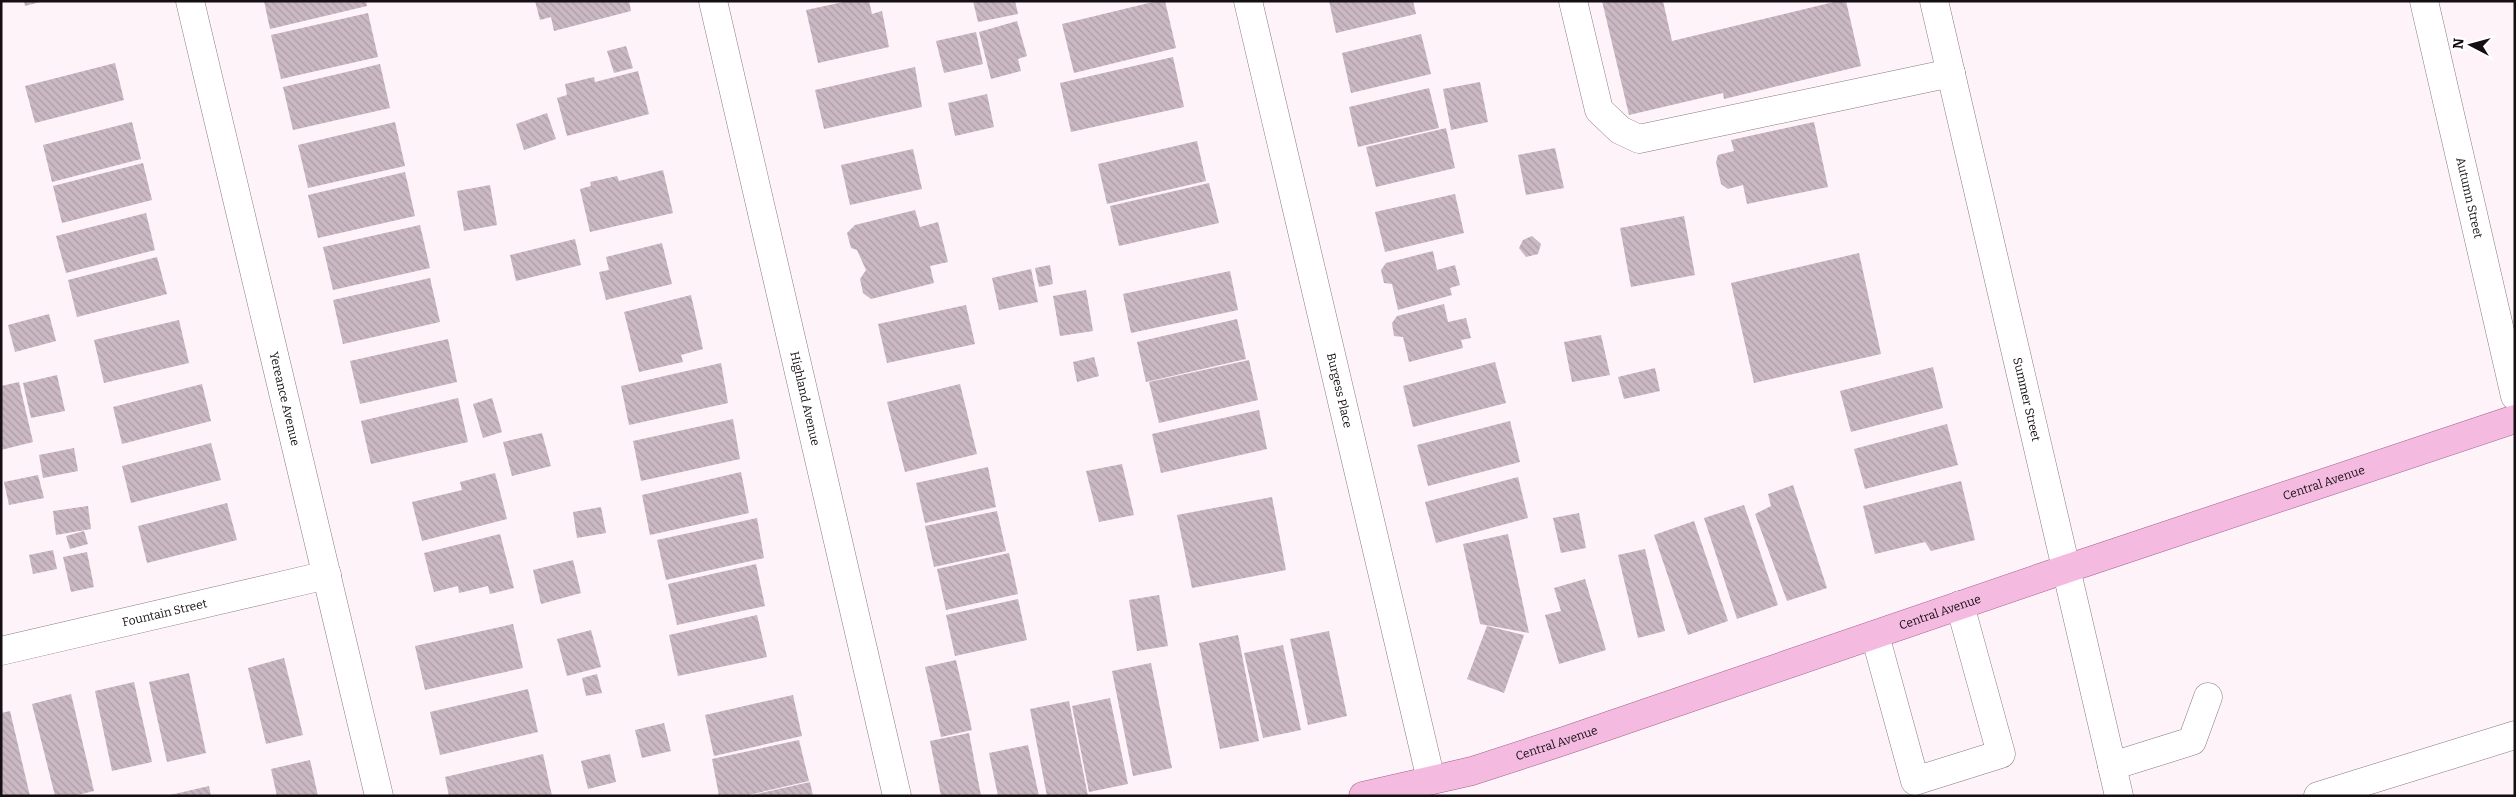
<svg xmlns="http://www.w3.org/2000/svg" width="2516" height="797" viewBox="0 0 2516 797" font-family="Bitter,serif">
	<defs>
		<pattern id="building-back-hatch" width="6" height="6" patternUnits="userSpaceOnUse" patternTransform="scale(1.25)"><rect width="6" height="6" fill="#cab8c3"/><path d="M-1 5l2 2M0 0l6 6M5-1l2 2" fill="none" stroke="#ad9da7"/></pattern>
	</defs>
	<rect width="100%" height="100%" fill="#fef3f9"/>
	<g fill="url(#building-back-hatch)">
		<path d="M24 1H40V2L25 6Z"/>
		<path d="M264 1H366L367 6 270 29Z"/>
		<path d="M535 1H629L631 11 554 31 551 17 540 20Z"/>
		<path d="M848 1H869L872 14 882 11 889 47 818 63 806 10Z"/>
		<path d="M973 1H1015L1018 14 978 22Z"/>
		<path d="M1157 1H1165L1176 48 1074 73 1062 24Z"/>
		<path d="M1329 1H1413L1416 14 1336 33Z"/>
		<path d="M1602 1H1663L1672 41 1838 1H1846L1861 66 1724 99 1723 93 1629 115Z"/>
		<path d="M368 13 378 57 281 79 271 35Z"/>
		<path d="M1017 21 1027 56 1018 59 1021 71 991 79 979 32Z"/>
		<path d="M976 32 983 64 944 73 936 41Z"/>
		<path d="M1421 34 1431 74 1351 93 1342 53Z"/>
		<path d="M626 46 633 68 614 73 607 51Z"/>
		<path d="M1173 57 1184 107 1071 132 1060 83Z"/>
		<path d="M115 63 124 100 35 123 25 86Z"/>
		<path d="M380 64 390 108 293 130 283 87Z"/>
		<path d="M915 67 922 107 824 129 815 90Z"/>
		<path d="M638 71 649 114 567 136 557 98 567 95 565 84 594 77 595 82Z"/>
		<path d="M1480 82 1488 122 1451 130 1443 89Z"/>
		<path d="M1429 88 1439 128 1358 147 1349 107Z"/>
		<path d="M987 94 994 127 955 136 948 103Z"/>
		<path d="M547 113 556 139 524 150 516 124Z"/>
		<path d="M132 122 141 159 52 182 43 145Z"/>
		<path d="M395 122 405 166 308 188 298 145Z"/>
		<path d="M1814 122 1828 187 1747 204 1743 185 1728 189 1721 184 1716 162 1718 155 1734 151 1731 140Z"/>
		<path d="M1446 128 1455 168 1376 187 1366 147Z"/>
		<path d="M1197 141 1206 181 1107 204 1098 164Z"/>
		<path d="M1555 148 1564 188 1526 195 1518 155Z"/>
		<path d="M913 149 922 189 850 205 841 165Z"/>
		<path d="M143 163 152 200 62 223 53 186Z"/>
		<path d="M663 170 673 213 590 232 580 189 591 186 590 182 617 176 619 181Z"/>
		<path d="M405 172 415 216 318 238 308 195Z"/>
		<path d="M1209 183 1219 223 1119 246 1110 206Z"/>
		<path d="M490 185 497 225 464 231 457 191Z"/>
		<path d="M1455 194 1464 233 1385 252 1375 212Z"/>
		<path d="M915 210 920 227 938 222 948 262 930 266 934 283 871 299 863 293 860 279 866 270 857 250 851 248 847 233 855 225Z"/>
		<path d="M146 213 155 250 66 273 56 236Z"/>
		<path d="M1684 216 1695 275 1631 287 1620 228Z"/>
		<path d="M420 225 430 268 333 290 323 247Z"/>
		<path d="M1532 236 1541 244 1538 254 1526 257 1519 248 1523 240Z"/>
		<path d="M575 239 581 265 516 281 510 255Z"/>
		<path d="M662 243 672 284 606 300 599 272 609 270 606 257Z"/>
		<path d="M1433 251 1437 270 1455 265 1460 285 1450 288 1452 295 1398 310 1392 284 1384 283 1381 270 1386 263Z"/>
		<path d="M1859 253 1881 354 1754 383 1731 283Z"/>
		<path d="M157 257 167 294 77 317 68 280Z"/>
		<path d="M1050 265 1053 284 1039 287 1035 268Z"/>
		<path d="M1031 269 1038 302 999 310 992 278Z"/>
		<path d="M1230 271 1238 310 1131 333 1123 294Z"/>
		<path d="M430 278 440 322 343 344 333 300Z"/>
		<path d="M1086 290 1093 331 1060 336 1053 296Z"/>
		<path d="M691 295 703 349 681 355 683 362 639 372 624 312Z"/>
		<path d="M1444 304 1448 322 1466 318 1471 338 1461 340 1463 348 1409 362 1403 337 1394 336 1392 323 1397 316Z"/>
		<path d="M966 305 975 344 887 363 878 324Z"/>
		<path d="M49 314 56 341 15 352 8 325Z"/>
		<path d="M1237 319 1246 359 1146 382 1137 342Z"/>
		<path d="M179 320 189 363 104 383 94 340Z"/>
		<path d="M1601 335 1610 375 1572 382 1564 342Z"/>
		<path d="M448 339 457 382 360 404 350 361Z"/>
		<path d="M1094 357 1099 376 1077 382 1073 362Z"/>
		<path d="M1249 360 1258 400 1159 423 1149 382Z"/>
		<path d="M1495 362 1506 403 1413 427 1403 386Z"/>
		<path d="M721 363 728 403 629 425 621 386Z"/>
		<path d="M1933 367 1943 408 1851 432 1840 391Z"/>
		<path d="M1655 368 1660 391 1624 399 1618 377Z"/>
		<path d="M57 375 65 411 31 418 23 383Z"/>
		<path d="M19 382 33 442 1 450V386Z"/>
		<path d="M202 384 211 421 122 444 113 407Z"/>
		<path d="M960 384 977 454 905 472 887 402Z"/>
		<path d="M458 398 468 442 371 464 361 421Z"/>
		<path d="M492 398 502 432 483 438 473 404Z"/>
		<path d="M1259 410 1267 449 1161 473 1152 434Z"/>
		<path d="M733 419 740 459 641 481 633 441Z"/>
		<path d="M1510 421 1520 462 1428 486 1417 445Z"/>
		<path d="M1947 424 1958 465 1865 489 1854 449Z"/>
		<path d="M542 433 551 466 512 476 503 442Z"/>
		<path d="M211 443 221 480 131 503 122 466Z"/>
		<path d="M74 448 78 471 43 478 39 455Z"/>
		<path d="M1122 464 1134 515 1099 522 1086 471Z"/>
		<path d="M988 467 996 507 925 523 916 483Z"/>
		<path d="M741 472 749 513 650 535 642 495Z"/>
		<path d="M495 473 507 519 422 541 412 502 462 490 460 482Z"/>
		<path d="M38 475 44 498 9 505 4 482Z"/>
		<path d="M1518 477 1528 518 1436 543 1425 502Z"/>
		<path d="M1961 481 1975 540 1931 551 1925 542 1875 554 1863 506Z"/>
		<path d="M1793 485 1827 588 1787 601 1755 514 1771 506 1768 494Z"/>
		<path d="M1272 497 1286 570 1192 588 1177 515Z"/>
		<path d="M227 503 237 540 147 563 138 526Z"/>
		<path d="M1744 505 1778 605 1737 619 1704 518Z"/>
		<path d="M88 506 91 529 56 535 53 511Z"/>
		<path d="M601 507 606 533 577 538 573 512Z"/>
		<path d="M997 511 1006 551 934 567 925 526Z"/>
		<path d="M1579 513 1586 548 1561 553 1553 518Z"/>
		<path d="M757 518 764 558 666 580 657 540Z"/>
		<path d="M1694 521 1728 621 1688 635 1654 535Z"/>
		<path d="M84 531 88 544 70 549 66 536Z"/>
		<path d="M500 534 514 588 490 594 488 586 459 593 458 586 434 592 424 553Z"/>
		<path d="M1508 534 1529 633 1480 624 1463 544Z"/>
		<path d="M1645 549 1665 631 1638 638 1618 555Z"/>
		<path d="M53 550 57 569 33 574 29 555Z"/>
		<path d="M87 552 94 587 71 592 63 557Z"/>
		<path d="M1009 553 1018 594 946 610 937 569Z"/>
		<path d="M573 560 581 593 541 604 533 570Z"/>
		<path d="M756 564 765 606 677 625 668 584Z"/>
		<path d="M1585 579 1606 650 1559 664 1545 615 1561 611 1554 588Z"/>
		<path d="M1159 595 1168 646 1137 651 1129 600Z"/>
		<path d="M1018 599 1027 640 955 656 946 615Z"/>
		<path d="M757 615 767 657 678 676 669 635Z"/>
		<path d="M513 624 523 668 425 690 415 646Z"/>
		<path d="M1487 626 1524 635 1504 693 1467 679Z"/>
		<path d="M591 630 601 667 567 676 557 639Z"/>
		<path d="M1329 631 1347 716 1308 725 1290 639Z"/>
		<path d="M1238 635 1259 741 1220 749 1199 643Z"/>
		<path d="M1283 645 1301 730 1263 738 1244 653Z"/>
		<path d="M284 658 303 735 266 744 248 668Z"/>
		<path d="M956 660 972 730 941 737 925 667Z"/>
		<path d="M1151 663 1172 768 1133 776 1112 671Z"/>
		<path d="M189 673 206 753 167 762 149 682Z"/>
		<path d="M597 674 602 693 586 696 582 678Z"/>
		<path d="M134 682 152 762 112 771 95 691Z"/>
		<path d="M528 689 538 732 440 755 430 712Z"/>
		<path d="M71 694 94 791 73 796H55L32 704Z"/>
		<path d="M793 695 802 736 714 756 705 715Z"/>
		<path d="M1110 698 1128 784 1089 792 1072 706Z"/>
		<path d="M1069 701 1088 796H1047L1030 709Z"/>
		<path d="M10 711 30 796H1V713Z"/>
		<path d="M664 723 671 751 642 758 635 730Z"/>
		<path d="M969 733 981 796H941L930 741Z"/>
		<path d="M799 740 809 781 744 796H719L712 759Z"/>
		<path d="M1028 745 1039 796H998L989 753Z"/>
		<path d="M543 754 552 796H449L445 777Z"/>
		<path d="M610 754 616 782 588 789 581 761Z"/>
		<path d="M310 760 318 796H277L271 769Z"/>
		<path d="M810 782 813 796H752V795Z"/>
		<path d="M209 786 211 796H170V795Z"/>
	</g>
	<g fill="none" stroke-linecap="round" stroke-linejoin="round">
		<defs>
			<g id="minor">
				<path id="s1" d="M190 1 379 796"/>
				<path id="s2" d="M713 1 897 796"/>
				<path id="s3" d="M1248 1 1431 780"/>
				<path d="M1573 1 1599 110 1620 130 1639 139 1951 73"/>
				<path id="s4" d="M1934 1 2119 796"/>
				<path id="s5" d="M2424 1 2515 396"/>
				<path d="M1875 635 1915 781 2001 754 1960 605"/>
				<path id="s6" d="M1 651 327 575"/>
				<path d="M2112 766 2192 741 2208 697"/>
				<path d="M2318 796 2515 735"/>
			</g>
			<g id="major">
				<path id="s7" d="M1363 796 1472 771 1561 742 2066 569 2515 419"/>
			</g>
		</defs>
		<use href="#minor" stroke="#897983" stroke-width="29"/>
		<use href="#major" stroke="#a1608b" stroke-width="29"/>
		<use href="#minor" stroke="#fff" stroke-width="28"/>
		<use href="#major" stroke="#f4bae0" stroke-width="28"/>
	</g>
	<g text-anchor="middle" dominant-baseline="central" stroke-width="4.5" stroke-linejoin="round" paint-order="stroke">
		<g font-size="12" fill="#150f13" stroke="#fff">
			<text stroke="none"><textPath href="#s5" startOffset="202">Autumn Street</textPath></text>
			<text stroke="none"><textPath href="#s3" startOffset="400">Burgess Place</textPath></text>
			<text stroke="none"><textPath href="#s1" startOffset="409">Yereance Avenue</textPath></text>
			<text stroke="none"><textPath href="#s2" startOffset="408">Highland Avenue</textPath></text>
			<text stroke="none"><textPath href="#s4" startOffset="409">Summer Street</textPath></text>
			<text stroke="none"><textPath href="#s7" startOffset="1011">Central Avenue</textPath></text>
			<text stroke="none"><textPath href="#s7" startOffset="606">Central Avenue</textPath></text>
			<text stroke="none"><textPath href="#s6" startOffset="168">Fountain Street</textPath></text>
			<text stroke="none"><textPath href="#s7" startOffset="201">Central Avenue</textPath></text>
		</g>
	</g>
	<rect width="2516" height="797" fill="none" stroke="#150f13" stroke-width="5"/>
	<g transform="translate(2471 45) rotate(276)" stroke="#ffffff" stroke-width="4" paint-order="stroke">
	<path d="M0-4L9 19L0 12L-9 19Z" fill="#150f13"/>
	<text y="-8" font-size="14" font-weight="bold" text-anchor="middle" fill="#150f13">N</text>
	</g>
</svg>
